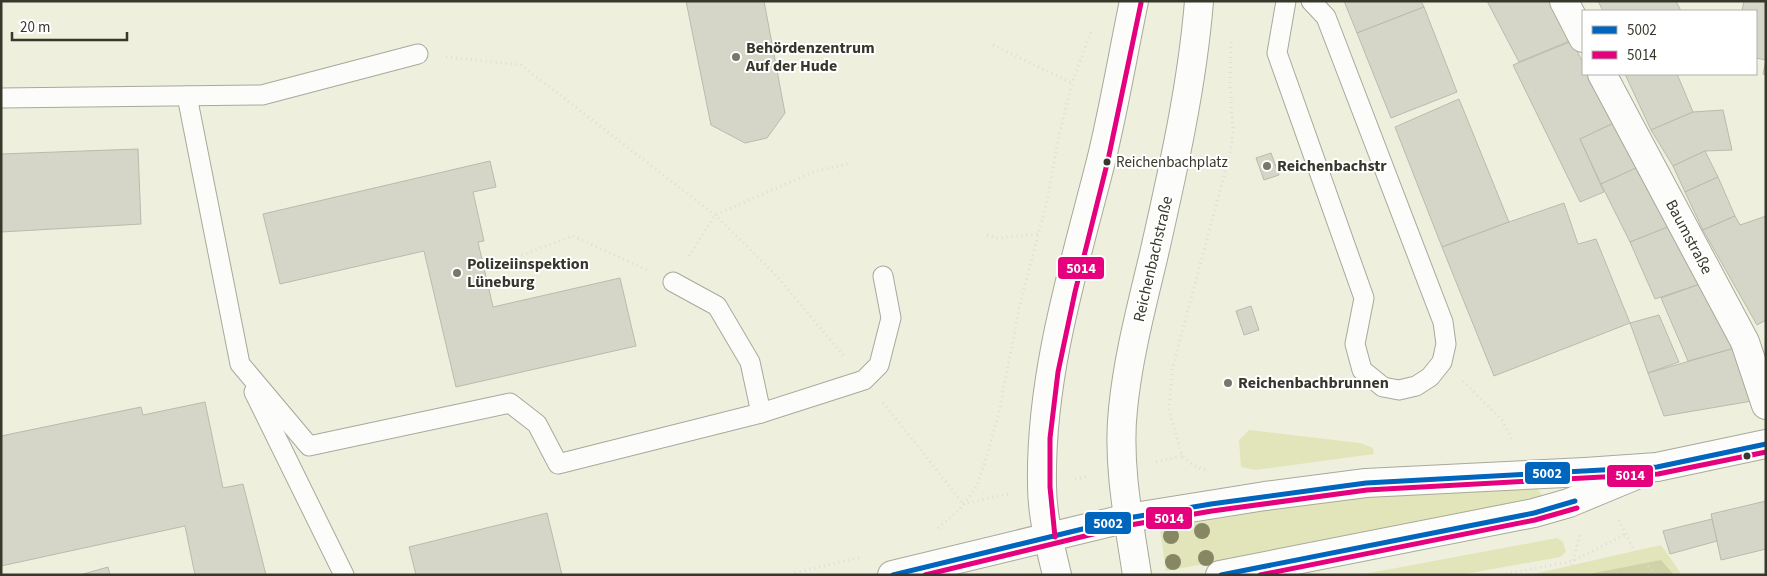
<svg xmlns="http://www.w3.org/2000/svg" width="1767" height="576" viewBox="0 0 1767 576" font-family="'Source Sans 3',sans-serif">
	<rect width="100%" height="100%" fill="#eeefdd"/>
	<g fill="#e2e5b9">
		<path d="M1249 430 1360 443 1373 448 1374 454 1255 470 1241 467 1239 440Z"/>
		<path d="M1537 488 1541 494 1542 500 1536 505 1166 571 1160 529 1355 495Z"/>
		<path d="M1557 538 1563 542 1566 552 1560 557 1459 575H1359Z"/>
		<path d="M1661 545 1682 575H1529Z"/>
	</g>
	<path fill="#d0d2a7" d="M1661 560 1674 575H1584Z"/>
	<g fill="#d5d6c8" stroke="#babbac">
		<path d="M686 1H764L785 113 767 138 745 143 711 125Z"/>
		<path d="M1344 1H1421L1424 7 1357 33Z"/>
		<path d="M1487 1H1551L1572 40 1519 62Z"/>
		<path d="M1598 1H1676L1681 11H1603Z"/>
		<path d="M1744 1H1766V75L1763 74 1766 60 1756 58V11H1742Z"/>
		<path d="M1424 7 1457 92 1391 118 1357 33Z"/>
		<path d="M1572 41 1583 63V74H1589L1614 123 1580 139 1604 192 1580 202 1513 65Z"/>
		<path d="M1625 74H1677L1693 112 1651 130Z"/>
		<path d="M1459 99 1509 222 1442 247 1395 127Z"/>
		<path d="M1723 110 1732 150 1705 151 1673 166 1651 130 1693 112Z"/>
		<path d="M1614 123 1636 168 1601 184 1580 139Z"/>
		<path d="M138 149 141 224 1 232V154Z"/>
		<path d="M1705 151 1718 177 1685 192 1673 166Z"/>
		<path d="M1271 153 1279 175 1264 180 1256 158Z"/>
		<path d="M490 161 496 187 473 192 484 241 478 242 493 307 620 278 636 346 456 387 424 251 280 284 263 214Z"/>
		<path d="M1636 168 1668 227 1630 242 1601 184Z"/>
		<path d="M1718 177 1735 216 1703 230 1685 192Z"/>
		<path d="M1564 203 1578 244 1596 239 1630 323 1494 376 1442 247 1509 222Z"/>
		<path d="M1735 216 1740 225 1766 216V320L1757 325 1703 230Z"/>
		<path d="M1668 227 1703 283 1655 299 1630 242Z"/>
		<path d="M1703 283 1735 348 1688 361 1661 298Z"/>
		<path d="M1251 306 1259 330 1244 335 1236 311Z"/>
		<path d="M1659 315 1679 362 1648 373 1630 323Z"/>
		<path d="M1735 348 1758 400 1664 416 1648 373Z"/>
		<path d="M205 402 223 488 243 484 266 575H195L185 526 1 566V436L141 407 143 415Z"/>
		<path d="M1766 501V549L1721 560 1711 514Z"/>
		<path d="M547 513 562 575H416L409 547Z"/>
		<path d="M1712 519 1717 541 1670 554 1663 531Z"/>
		<path d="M108 567 110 575H80Z"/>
	</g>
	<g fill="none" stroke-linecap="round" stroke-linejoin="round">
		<defs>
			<g id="service">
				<path d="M1286 1 1277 53 1364 298 1355 344 1362 370 1383 387 1399 390 1416 386 1430 377 1442 362 1446 344 1443 322 1326 17 1311 1"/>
				<path d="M187 96 240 364 309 446 510 403 537 424 558 464 761 413 864 380 879 365 891 318 883 276"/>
				<path d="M1 98 262 95 418 54"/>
				<path d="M673 282 717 306 750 362 761 413"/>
				<path d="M254 392 344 575"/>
			</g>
			<g id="pedestrian">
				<path d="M1564 1 1583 38"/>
				<path d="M1602 74 1745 342 1766 405"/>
			</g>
			<g id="minor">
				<path d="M1128 518 1265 496 1366 483 1585 472 1657 467 1766 444"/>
				<path d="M1220 575 1534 513 1569 503 1634 476"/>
			</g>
			<g id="secondary">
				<path d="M892 575 1128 518"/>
				<path d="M1057 575C1050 546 1042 515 1042 485 1040 375 1074 267 1101 161 1114 108 1123 54 1134 1"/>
				<path d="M1137 575C1129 522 1117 463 1123 409 1128 357 1142 305 1154 254 1173 170 1192 87 1199 1"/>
			</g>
		</defs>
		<use href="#service" stroke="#a8a99b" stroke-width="21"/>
		<use href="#pedestrian" stroke="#a8a99b" stroke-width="30"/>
		<use href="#minor" stroke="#a8a99b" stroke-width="30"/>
		<use href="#secondary" stroke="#a8a99b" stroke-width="30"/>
		<g stroke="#deded9" stroke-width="3" stroke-dasharray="1 4" stroke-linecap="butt">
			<path d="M993 45 1072 83"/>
			<path d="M446 57 521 65 715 215 774 273 844 356"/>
			<path d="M987 235 997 238 1039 234"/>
			<path d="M689 256 715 215 813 172 851 163"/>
			<path d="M484 269 573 236 647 270"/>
			<path d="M1463 381 1502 420 1513 441"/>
			<path d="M883 403 918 446 963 504"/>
			<path d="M1156 462 1182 456"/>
			<path d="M1205 470 1193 465 1182 456 1169 410 1172 370 1230 153 1233 133 1230 85 1231 42"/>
			<path d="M1075 479 1089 476"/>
			<path d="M963 504 1008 494"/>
			<path d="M1619 520 1634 550 1656 575"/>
			<path d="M938 528 959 510 977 486 989 448 999 412 1020 304 1048 197 1058 140 1072 83 1091 32"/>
			<path d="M1445 566 1448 575"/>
			<path d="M785 575 862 557"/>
			<path d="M1501 575 1573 561 1626 534"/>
			<path d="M1569 575 1580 534"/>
		</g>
		<use href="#service" stroke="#fcfdfa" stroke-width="19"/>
		<use href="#pedestrian" stroke="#fcfdfa" stroke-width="28"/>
		<use href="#minor" stroke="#fcfdfa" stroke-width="28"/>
		<use href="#secondary" stroke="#fcfdfa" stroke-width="28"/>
		<defs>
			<g id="bus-1">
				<path d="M893 575 1128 518 1211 504 1366 483 1657 467 1766 444"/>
				<path d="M1221 575 1534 513 1575 501"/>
			</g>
			<g id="bus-2">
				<path d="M1055 537 1050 487V438L1058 372 1075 292 1108 160 1141 3"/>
				<path d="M925 575 1130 525 1212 511 1367 490 1658 474 1766 452"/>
				<path d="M1260 575 1535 520 1577 508"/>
			</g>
		</defs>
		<use href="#bus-1" stroke="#fff" stroke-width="9"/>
		<use href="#bus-2" stroke="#fff" stroke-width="9"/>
		<use href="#bus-1" stroke="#0065bd" stroke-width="5"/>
		<use href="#bus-2" stroke="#e5007d" stroke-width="5"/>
	</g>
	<g fill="#878863">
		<circle cx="1202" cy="531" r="8"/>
		<circle cx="1171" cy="536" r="8"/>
		<circle cx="1206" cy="558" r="8"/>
		<circle cx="1173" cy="562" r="8"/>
	</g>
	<g fill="#777869" stroke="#fff" stroke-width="2">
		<circle cx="736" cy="57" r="5"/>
		<circle cx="1267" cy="166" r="5"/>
		<circle cx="457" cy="273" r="5"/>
		<circle cx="1228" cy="383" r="5"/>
	</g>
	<g fill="#37382b" stroke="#fff" stroke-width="2">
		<circle cx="1107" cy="162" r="4.5"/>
		<circle cx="1747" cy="456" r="4.5"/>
	</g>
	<g text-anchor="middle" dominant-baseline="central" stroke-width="4" stroke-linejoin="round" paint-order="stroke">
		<g font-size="15" fill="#37382b" stroke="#fff" text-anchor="start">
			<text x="1116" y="162">Reichenbachplatz</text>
		</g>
		<g font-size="16" font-weight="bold" fill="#37382b" stroke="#fff" text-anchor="start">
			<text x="746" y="48">Behördenzentrum<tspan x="746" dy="18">Auf der Hude</tspan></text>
			<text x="1277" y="166">Reichenbachstr</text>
			<text x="467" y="264">Polizeiinspektion<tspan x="467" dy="18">Lüneburg</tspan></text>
			<text x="1238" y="383">Reichenbachbrunnen</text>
		</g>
		<g font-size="16" fill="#37382b" stroke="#fff">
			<text transform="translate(1689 237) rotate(62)">Baumstraße</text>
			<text transform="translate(1153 259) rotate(-77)">Reichenbachstraße</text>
		</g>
	</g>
	<g stroke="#fff" stroke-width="2">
		<rect x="1057" y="256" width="48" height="24" rx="5" fill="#e5007d"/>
		<rect x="1524" y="461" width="47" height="24" rx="5" fill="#0065bd"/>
		<rect x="1606" y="464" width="48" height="24" rx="5" fill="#e5007d"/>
		<rect x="1145" y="506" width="48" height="24" rx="5" fill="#e5007d"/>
		<rect x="1084" y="511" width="48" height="24" rx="5" fill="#0065bd"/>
	</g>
	<g font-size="14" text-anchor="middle" font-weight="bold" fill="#fff">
		<text x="1081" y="273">5014</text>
		<text x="1547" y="478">5002</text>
		<text x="1630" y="480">5014</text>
		<text x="1169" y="523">5014</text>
		<text x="1108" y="528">5002</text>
	</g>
	<rect width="1767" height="576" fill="none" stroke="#37382b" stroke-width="5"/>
	<rect x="1582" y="10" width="175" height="65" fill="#ffffff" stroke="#afafaa"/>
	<rect x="1592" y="26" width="25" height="8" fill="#0065bd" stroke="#afafaa"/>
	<text x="1627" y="35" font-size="15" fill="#37382b">5002</text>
	<rect x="1592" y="51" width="25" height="8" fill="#e5007d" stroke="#afafaa"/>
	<text x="1627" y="60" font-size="15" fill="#37382b">5014</text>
	<path d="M12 32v8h115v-8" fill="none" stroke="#37382b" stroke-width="2.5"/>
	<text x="20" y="32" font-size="15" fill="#37382b" stroke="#ffffff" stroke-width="4" paint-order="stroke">20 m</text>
</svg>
